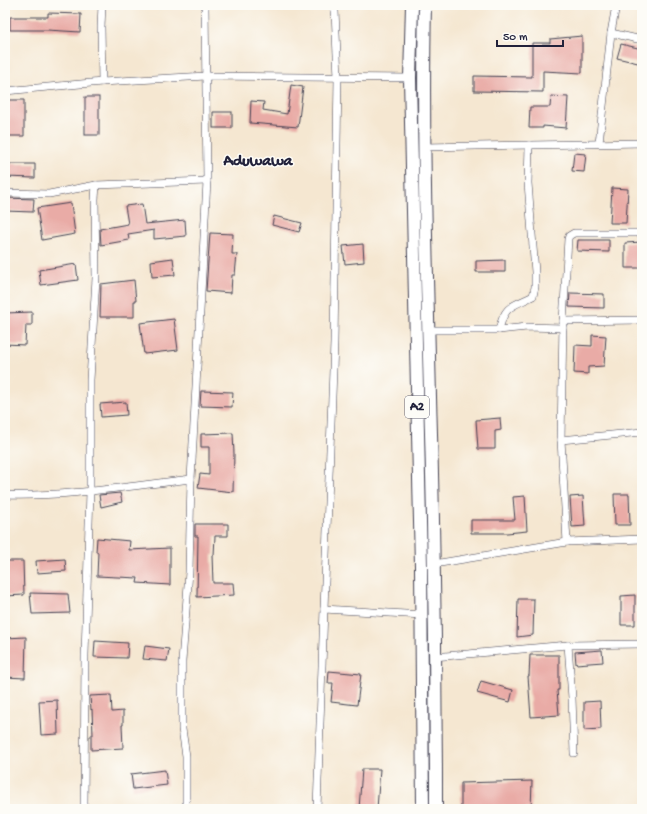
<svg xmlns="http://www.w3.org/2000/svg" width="647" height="814" viewBox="0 0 647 814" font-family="'Gochi Hand',sans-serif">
	<rect width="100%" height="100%" fill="#fdfcf7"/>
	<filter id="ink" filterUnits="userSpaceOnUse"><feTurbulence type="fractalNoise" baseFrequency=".025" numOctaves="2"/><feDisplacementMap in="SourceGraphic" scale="8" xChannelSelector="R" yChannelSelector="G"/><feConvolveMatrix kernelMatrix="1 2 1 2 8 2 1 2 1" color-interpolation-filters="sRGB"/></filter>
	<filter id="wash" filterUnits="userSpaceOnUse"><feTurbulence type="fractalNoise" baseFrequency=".012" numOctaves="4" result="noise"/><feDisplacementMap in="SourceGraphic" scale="16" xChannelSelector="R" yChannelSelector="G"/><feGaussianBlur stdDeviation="0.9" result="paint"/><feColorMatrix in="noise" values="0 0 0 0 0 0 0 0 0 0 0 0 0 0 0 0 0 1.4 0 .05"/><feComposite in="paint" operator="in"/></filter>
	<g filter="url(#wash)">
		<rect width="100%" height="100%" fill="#f5e7d1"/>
		<g id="blocks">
			<g fill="#e9aba6">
				<path d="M48 13 81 14 80 32 47 30H10V17H48Z"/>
				<path d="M582 36V73L543 71V92L474 91V76L532 77V43H550V39Z"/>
				<path d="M621 44 642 49V64L617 58Z"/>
				<path d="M291 85 303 87 298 127 250 123 251 101 264 102 263 110 287 114Z"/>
				<path d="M551 96 568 97 566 128 543 126V128H529L530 107H550Z"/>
				<rect x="85" y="97" width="14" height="38"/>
				<path d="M8 100H24V136H9Z"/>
				<rect x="213" y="112" width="19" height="16"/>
				<path d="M574 153 586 154 584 172 572 171Z"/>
				<path d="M5 164H35V178L5 177Z"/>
				<path d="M612 188 628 189 626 223H610Z"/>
				<path d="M5 198 34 199 33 212 5 211Z"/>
				<path d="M71 203 75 234 42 240 37 208Z"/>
				<path d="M142 204 145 224 185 220 186 236 154 239V230L128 234 129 240 101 245 100 229 128 224 125 206Z"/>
				<path d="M274 216 302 223 299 232 272 225Z"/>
				<path d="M210 233 233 234 232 254H237L235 275H232L231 293 206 291Z"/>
				<path d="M578 240H609V252L577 251Z"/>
				<path d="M642 242V268H625V243Z"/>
				<path d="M363 244 364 262 345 264 343 246Z"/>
				<path d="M173 258 175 275 152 277 151 261Z"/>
				<path d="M505 260V272H476V261Z"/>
				<path d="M76 264 78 280 41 285 39 270Z"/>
				<path d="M134 280 136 301H134V317H100L101 284Z"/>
				<path d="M570 293 604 294V308L569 307Z"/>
				<path d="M32 312V325H26L25 345 5 344V313Z"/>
				<path d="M174 319 178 350 144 354 140 323Z"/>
				<path d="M592 335 606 336 604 366 588 367V374L574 373 575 345 592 346Z"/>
				<path d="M201 391 233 392 232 407 200 406Z"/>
				<path d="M126 402 127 415 101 417 100 404Z"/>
				<path d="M500 418 501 430 495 431V449H478L476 420Z"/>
				<path d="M233 433 234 454 233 492 198 488 200 474 209 475V447H201V434Z"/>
				<path d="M120 493 122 502 101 507 99 495Z"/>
				<path d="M614 494H629L630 525H615Z"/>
				<path d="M525 496 527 531 507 533H471V520H515L513 497Z"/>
				<path d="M583 496 585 526 572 527 570 497Z"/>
				<path d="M195 524H228V536H215L214 555H212L213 583H233L234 595 197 597 198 536H195Z"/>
				<path d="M97 538 130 541 129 550 170 548V585L137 583 138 578 97 576 98 552H96Z"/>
				<path d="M65 559 66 571 37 573 36 561Z"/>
				<path d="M5 561H23L24 595 5 596Z"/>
				<path d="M30 593 68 594 70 613 32 614Z"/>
				<path d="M635 595V625H621V596Z"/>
				<path d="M518 599H534L533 635 517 637Z"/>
				<path d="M26 637 25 678 5 677V638Z"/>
				<path d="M95 641 128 643 127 658 94 657Z"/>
				<path d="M145 646 169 649 167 661 143 659Z"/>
				<path d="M602 650 603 662 576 664 575 652Z"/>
				<path d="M530 655H559V690H557L559 715 531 717 528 676H529Z"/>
				<path d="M329 671 361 674 357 705 331 702 333 683H328Z"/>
				<path d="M481 681 513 690 510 702 477 693Z"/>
				<path d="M111 695 112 712 123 711V725H122L123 748 91 750V735H93L92 709 91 710 90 696Z"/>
				<path d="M57 700 58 734 41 735 39 701Z"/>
				<path d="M600 701 601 729 584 730V702Z"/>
				<path d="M362 769H380L377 809H359Z"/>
				<path d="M165 770 167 785 133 789 131 774Z"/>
				<path d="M532 781 531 809H461V783Z"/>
			</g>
		</g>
	</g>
	<g filter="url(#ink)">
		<use href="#blocks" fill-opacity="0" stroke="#424052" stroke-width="1"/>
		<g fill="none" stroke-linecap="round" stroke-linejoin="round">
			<defs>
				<g id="minor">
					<path d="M611 33 642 40"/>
					<path d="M102 82 101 27 102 5"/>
					<path d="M5 91 102 82 206 76 410 78"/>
					<path d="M599 143 611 33 616 5"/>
					<path d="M425 147 642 143"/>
					<path d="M5 193 49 194 96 185 207 181"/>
					<path d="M563 321 642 320"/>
					<path d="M429 330H499L527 327 563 328"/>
					<path d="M499 330C505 304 512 307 533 296L535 287V272L528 183 529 145"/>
					<path d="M561 440 642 432"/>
					<path d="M5 495C67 497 129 486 191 479"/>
					<path d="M567 542 561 440 563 321 568 239 569 236 574 233H642"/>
					<path d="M434 564 567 542 642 539"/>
					<path d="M324 609 422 615"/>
					<path d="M568 645 572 698 574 753"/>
					<path d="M434 657 568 645 642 644"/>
					<path d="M84 809 85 655 90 491V380L96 278 95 199 96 185"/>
					<path d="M186 809V756L182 729V661L189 572 191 479 207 181 205 5"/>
					<path d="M317 809 324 609 334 343 338 77 335 11 333 5"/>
				</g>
				<g id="trunk">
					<path d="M412 5 410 78 421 566 423 809"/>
					<path d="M425 5C422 136 427 266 430 397 434 534 436 672 436 809"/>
				</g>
			</defs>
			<use href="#minor" stroke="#424052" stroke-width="8"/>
			<use href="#trunk" stroke="#424052" stroke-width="14"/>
			<use href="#minor" stroke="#fff" stroke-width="7"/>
			<use href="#trunk" stroke="#fff" stroke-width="12"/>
		</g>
	</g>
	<g text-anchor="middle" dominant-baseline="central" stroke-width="3" stroke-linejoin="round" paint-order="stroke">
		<rect fill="#fdfcf7" stroke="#646373" stroke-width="1" x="405" y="396" width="24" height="22" rx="3"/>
		<g font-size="13" font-weight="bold" fill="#22223b">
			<text x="417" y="407">A2</text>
		</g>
		<g font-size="16" font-weight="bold" fill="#22223b" stroke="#fdfcf7">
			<text x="258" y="162">Aduwawa</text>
		</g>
	</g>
	<rect width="647" height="814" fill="none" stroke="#fdfcf7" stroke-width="20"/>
	<path d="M497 40v6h66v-6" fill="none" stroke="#22223b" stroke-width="2"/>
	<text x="503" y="40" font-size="12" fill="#22223b" stroke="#fdfcf7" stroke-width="3" paint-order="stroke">50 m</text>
</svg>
